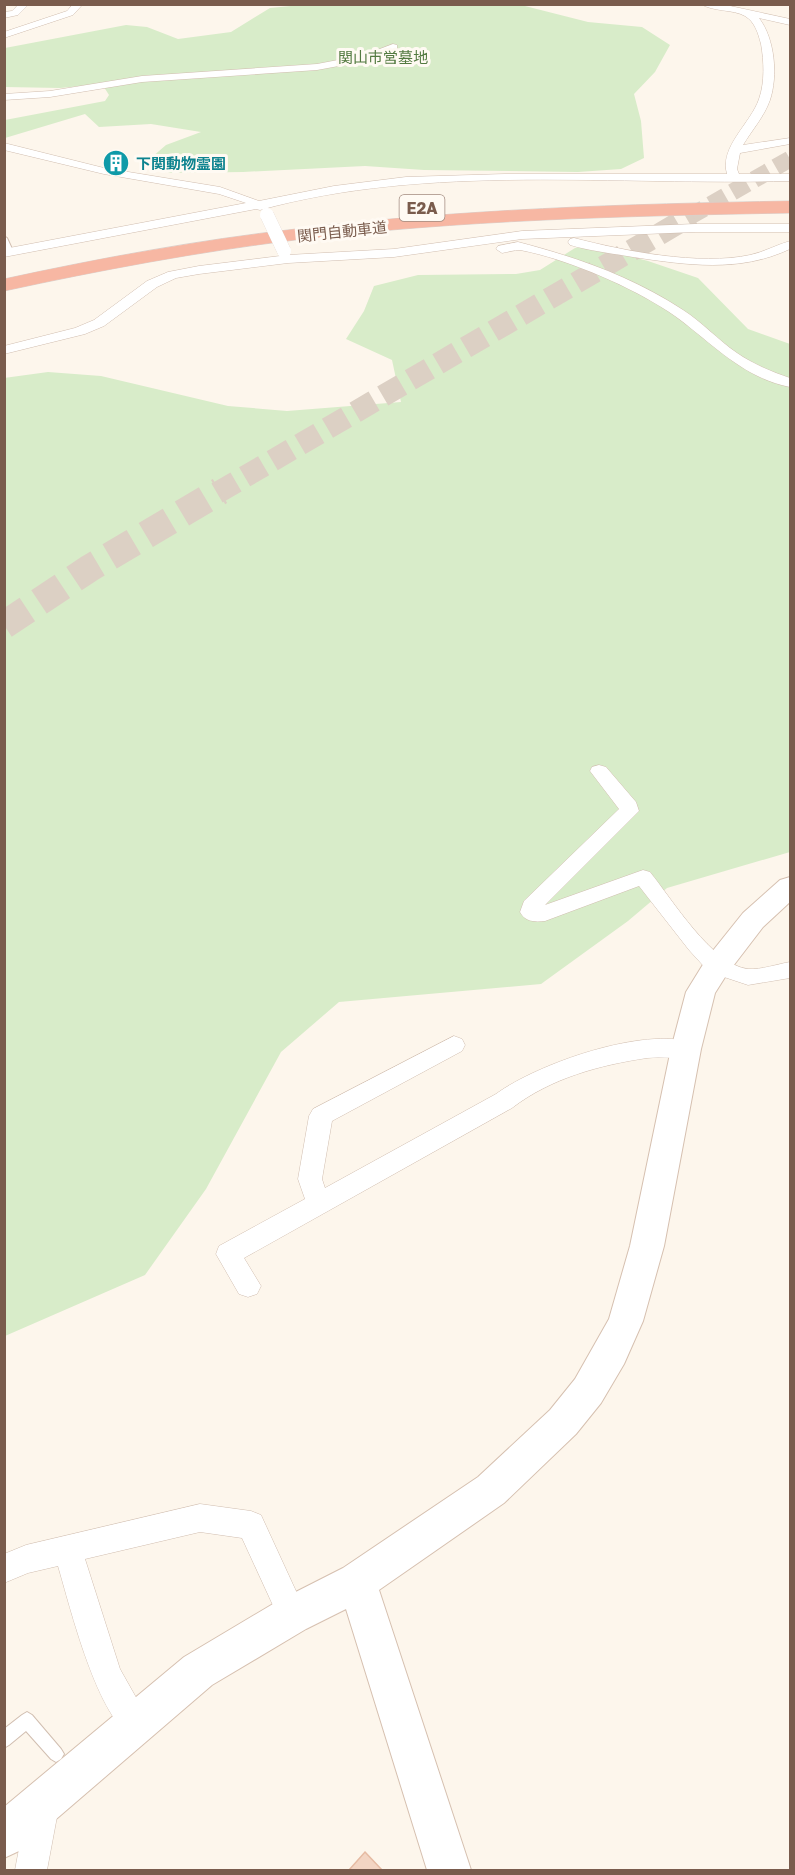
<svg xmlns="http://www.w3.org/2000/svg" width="795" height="1875" viewBox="0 0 795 1875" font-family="'Golos Text','Noto Sans JP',sans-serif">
	<rect width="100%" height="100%" fill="#fdf6ec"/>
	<g fill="#d8ecc9">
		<path d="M463 4 521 5 588 22 642 27 670 45 655 72 634 94 641 121 644 158 621 169 578 172 424 170 365 166 243 172 171 173 144 164 166 145 201 132 151 124 99 127 85 114 5 138V120L105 101 109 95 102 84 60 88 5 87V48L126 25 147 27 178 39 231 32 270 8 301 5Z"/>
		<path d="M586 245 648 261 698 278 748 329 790 344V852L667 888 628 921 541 984 339 1002 281 1052 206 1189 145 1275 5 1336 4 378 48 372 101 376 228 406 287 411 401 402 392 360 346 339 364 311 374 286 418 275 516 274 540 270 575 248Z"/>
	</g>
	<path fill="#f3d5c3" stroke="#e6bba3" stroke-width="1.5" d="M365 1852 382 1870H349Z"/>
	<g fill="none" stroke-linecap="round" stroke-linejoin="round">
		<path stroke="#dcd0c4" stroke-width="17" stroke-dasharray="17 8" stroke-linecap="butt" d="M689 217 790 159"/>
		<path stroke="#dcd0c4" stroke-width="22" stroke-dasharray="22 10" stroke-linecap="butt" d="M217 493 692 215"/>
		<path stroke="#dcd0c4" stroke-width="28" stroke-dasharray="28 14" stroke-linecap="butt" d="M4 625 90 568 220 491"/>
		<defs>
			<g id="lane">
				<path d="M4 236 7 238 13 251 12 252 7 251 4 246Z"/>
				<path d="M27 1712 32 1715 61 1749 64 1754 61 1759 56 1762 51 1759 26 1731 9 1745 4 1748V1729L22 1715Z"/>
			</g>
			<g id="street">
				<path d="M19 4H29L18 15 4 18V12L12 11Z"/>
				<path d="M73 4H83L73 15 4 38V32L67 11Z"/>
				<path d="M701 4H721L790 19V25L759 18C775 39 778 76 770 100 764 117 752 130 743 145L790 138V144L740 153 737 169 739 174H790V181C617 186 429 163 260 210L256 209 4 257V249L246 203 219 194 104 174 4 150V143L104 168 220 187 259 201 334 186 406 177 505 174H727C719 147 751 123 759 99 765 82 764 61 761 44 758 33 755 22 745 16 733 9 713 12 701 4Z"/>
				<path d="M393 44 397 45V49L371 60 317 70 142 82 50 97 4 100V94L50 91 142 76 317 64 364 55Z"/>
				<path d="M695 224H790V232H695L522 239 394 257 288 263 199 274 176 278 157 287 104 326 85 334 4 354V346L75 328 94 320 147 281 168 272 199 266 288 255 394 249 522 231Z"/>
				<path d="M574 238C624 251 700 266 750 255 764 252 776 245 790 241V249C739 273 687 265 633 257 611 253 590 251 570 245L568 242 570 239Z"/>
				<path d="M518 242C576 257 633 277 683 310 702 322 718 340 737 353 753 364 772 372 790 378V387C743 378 712 343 675 316 635 288 568 259 520 250 514 250 508 252 502 253L496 249 498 246Z"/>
				<path d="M599 765 606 767 636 802 639 811 545 905 643 870 650 872C672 899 712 965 748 969 761 970 778 964 790 962V978L748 985 709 972 689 950 639 886 545 921C535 922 525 922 520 912L524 901 619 809 590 771 592 767Z"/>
				<path d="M454 1036 462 1039 465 1045 462 1051 332 1121 322 1179 325 1188 496 1094C537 1064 644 1026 694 1043L697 1049 694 1055C679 1060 663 1056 647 1058 600 1065 551 1078 512 1108L244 1258 261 1286 257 1294 248 1297 239 1294 216 1254 219 1246 305 1199 298 1179 309 1116 313 1109Z"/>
				<path d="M200 1504 251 1511 261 1515 307 1615 302 1625 292 1630 282 1625 242 1538 200 1532 85 1559 120 1669 151 1724 147 1735 136 1739C98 1723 70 1606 58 1566L28 1573 4 1583V1554L26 1545Z"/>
				<path d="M43 1790 54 1795 59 1806 47 1870H15L27 1806 32 1795Z"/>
			</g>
			<path id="secondary" d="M790 877V902L763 927 727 974 715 993 701 1049 664 1246 643 1321 624 1364 601 1403 576 1434 504 1503 379 1590 471 1870H427L346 1609 306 1629 212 1685 19 1851 4 1858V1807L184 1657 278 1601 343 1568 478 1477 550 1410 575 1379 609 1319 630 1246 671 1049 686 992 707 958 743 913 780 880Z"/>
			<path id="highway" d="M790 201V213C625 216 459 220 295 240 197 252 101 270 4 291V279C101 258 198 240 296 229 460 209 625 204 790 201Z"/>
		</defs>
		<use href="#lane" stroke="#d1beb0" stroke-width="2"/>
		<use href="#street" stroke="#d1beb0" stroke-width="1"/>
		<use href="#secondary" stroke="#d6c0b0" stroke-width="2"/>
		<use href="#highway" stroke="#dad1cd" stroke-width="1"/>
		<use href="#lane" fill="#fff" fill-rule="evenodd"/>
		<use href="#street" fill="#fff" fill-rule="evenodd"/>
		<use href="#secondary" fill="#fff" fill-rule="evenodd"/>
		<use href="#highway" fill="#f7b7a3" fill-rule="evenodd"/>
		<defs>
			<path id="street-bridge-far1" d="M266 213 268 217"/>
			<path id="street-bridge" d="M267 215 284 251"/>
		</defs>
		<use href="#street-bridge-far1" stroke="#d1beb0" stroke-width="11" stroke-linecap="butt"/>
		<use href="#street-bridge" stroke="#d1beb0" stroke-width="14" stroke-linecap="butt"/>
		<use href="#street-bridge-far1" stroke="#fff" stroke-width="10"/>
		<use href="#street-bridge" stroke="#fff" stroke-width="14"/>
	</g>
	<defs>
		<symbol id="building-disc" viewBox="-11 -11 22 22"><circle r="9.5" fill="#0f9aa8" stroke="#fffaf3"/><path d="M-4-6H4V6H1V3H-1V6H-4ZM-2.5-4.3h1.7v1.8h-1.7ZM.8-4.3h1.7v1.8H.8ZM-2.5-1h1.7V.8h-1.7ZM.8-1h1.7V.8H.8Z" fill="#fff"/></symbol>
	</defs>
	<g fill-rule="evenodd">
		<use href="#building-disc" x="101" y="148" width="30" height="30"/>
	</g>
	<g text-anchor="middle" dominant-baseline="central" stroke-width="6" stroke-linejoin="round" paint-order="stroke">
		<g font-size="15" fill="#537a41" stroke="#fffaf3">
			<text x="383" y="57">関山市営墓地</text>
		</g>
		<g font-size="15" font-weight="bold" fill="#0d838f" stroke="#fffaf3" text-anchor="start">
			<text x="136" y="163">下関動物霊園</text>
		</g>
		<g font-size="15" fill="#7a5c4d" stroke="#fffaf3">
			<text transform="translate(342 231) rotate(-6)">関門自動車道</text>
		</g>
		<rect fill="#fffaf3" stroke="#a28b7f" stroke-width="1.5" x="399.5" y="195" width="45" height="26" rx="4.5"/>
		<g font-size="16" font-weight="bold" fill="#7a5c4d">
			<text x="422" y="208">E2A</text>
		</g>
	</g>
	<rect width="795" height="1875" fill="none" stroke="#7a5c4d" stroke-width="12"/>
</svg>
